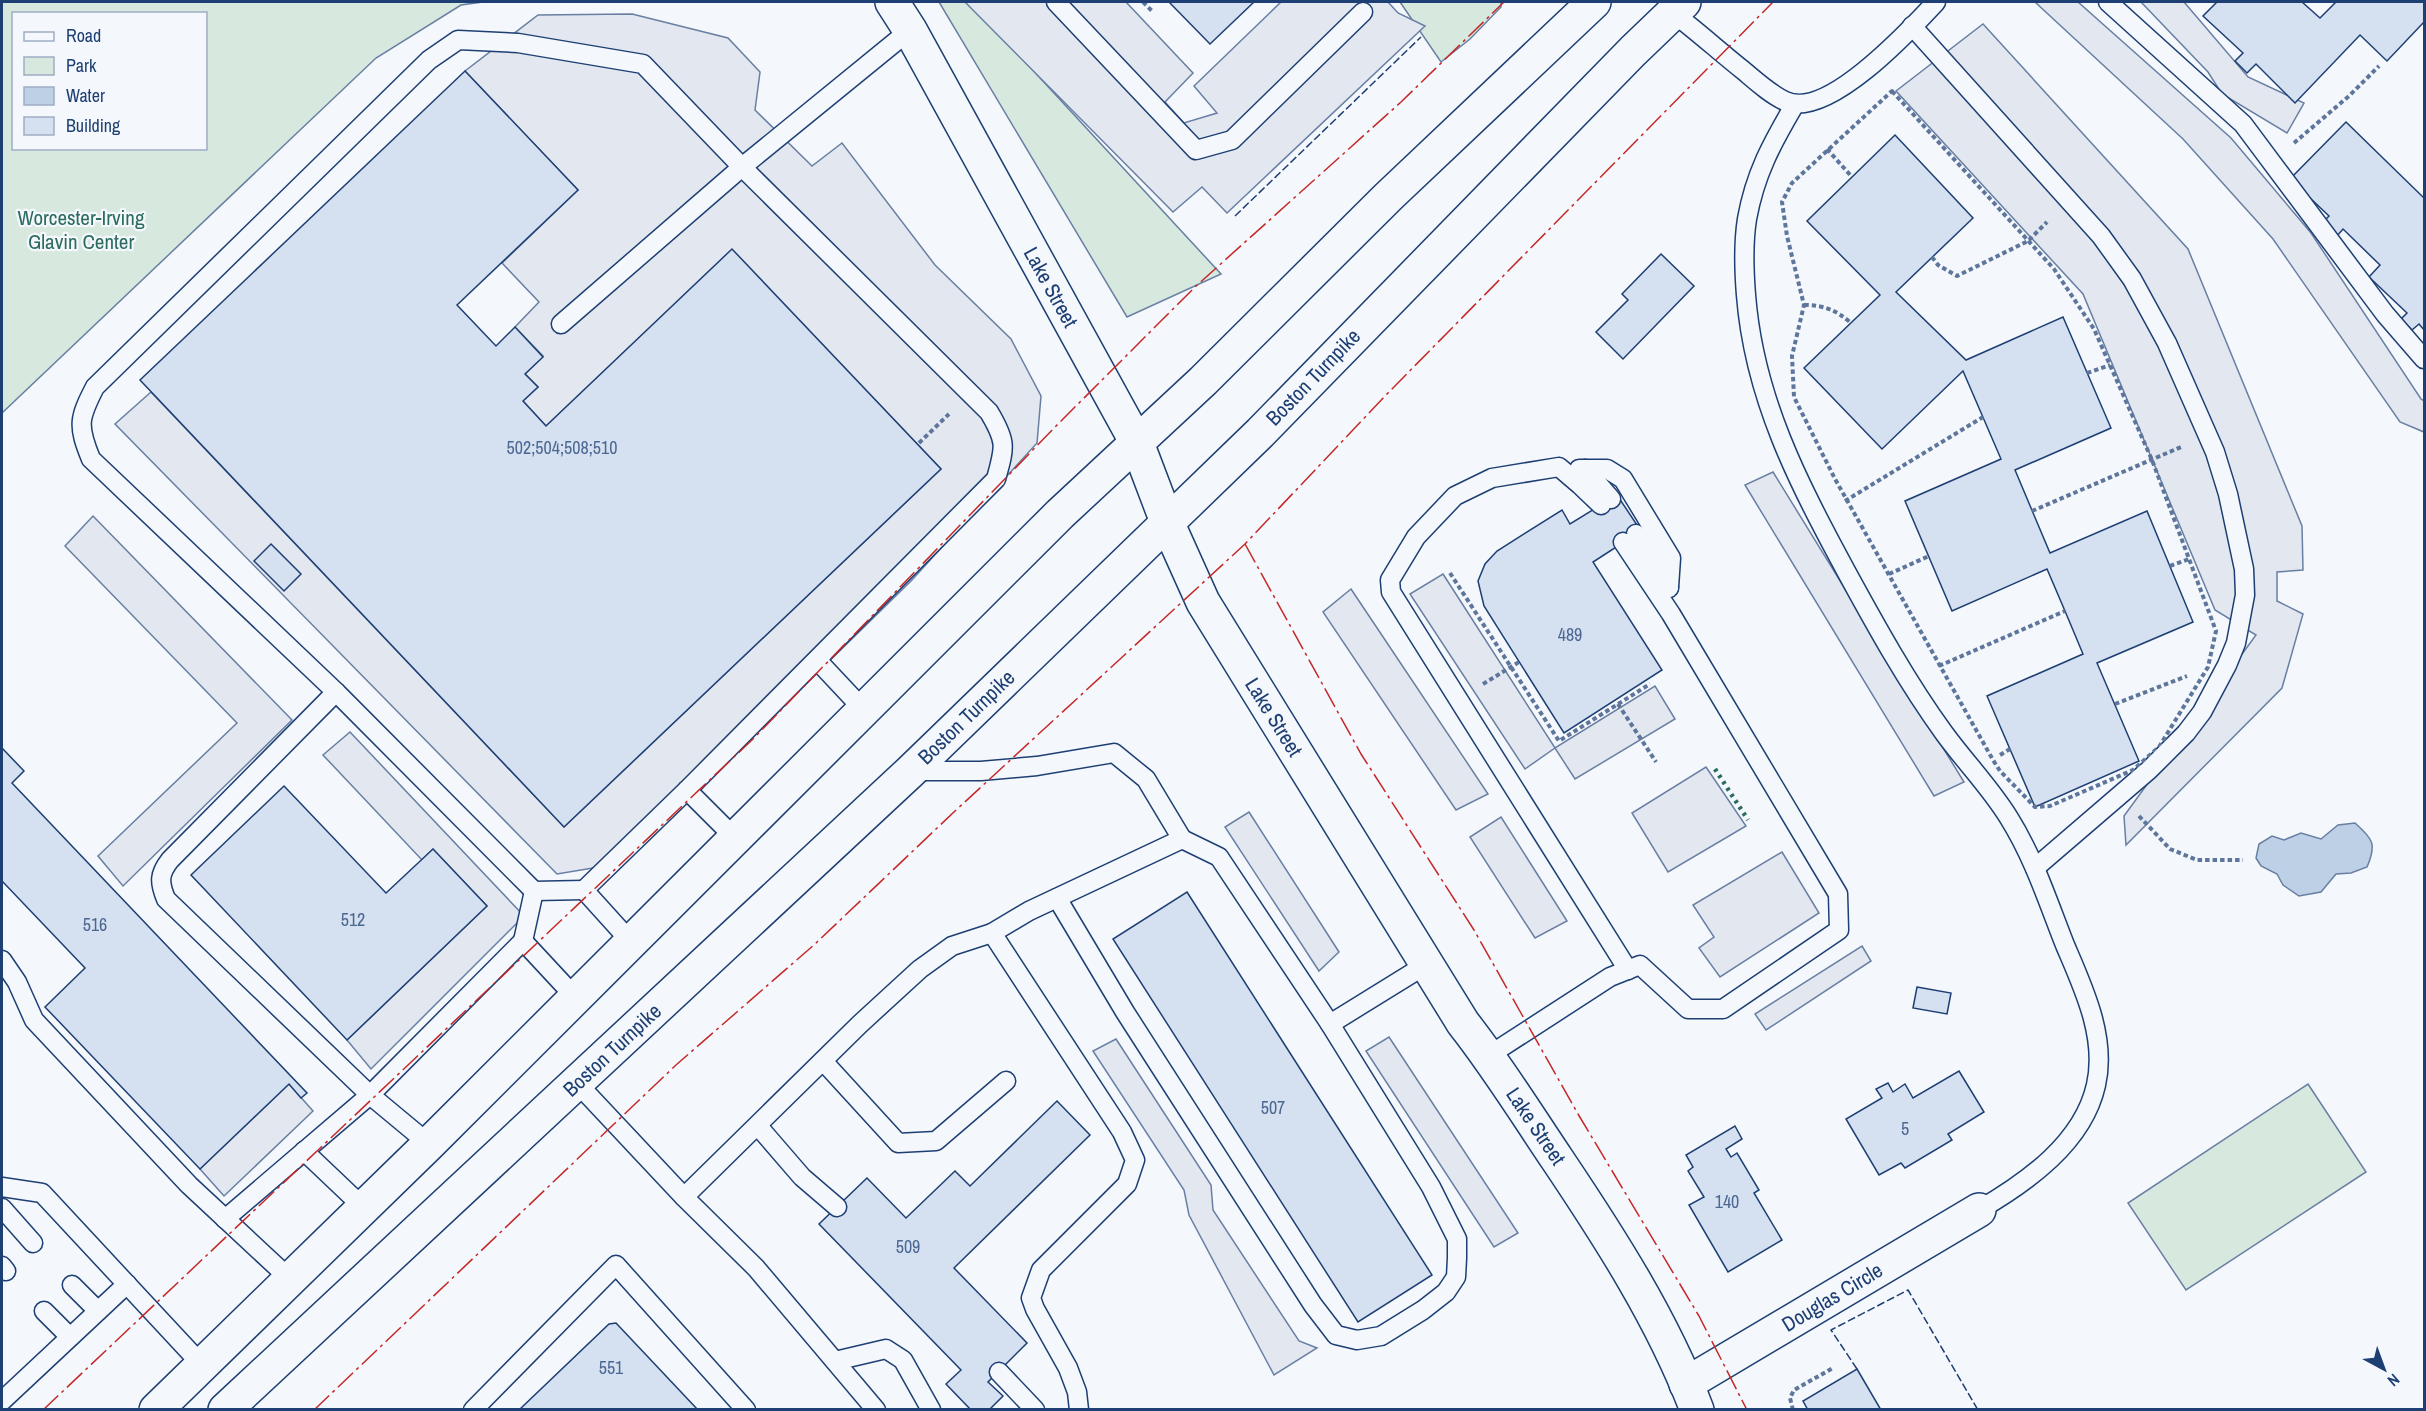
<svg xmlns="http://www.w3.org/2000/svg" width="2426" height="1411" viewBox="0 0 2426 1411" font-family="'Archivo Narrow',sans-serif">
	<rect width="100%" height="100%" fill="#f4f7fb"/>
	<g fill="#d7e8df" stroke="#687fa3" stroke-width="1.5" fill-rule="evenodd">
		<path d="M2 2H483L461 5 376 58 2 413ZM14 14H206V148H14Z"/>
		<path d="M939 2H970L1221 274 1127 317Z"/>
		<path d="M1400 2H1501V7L1470 39 1441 62Z"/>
		<path d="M2308 1084 2366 1172 2186 1290 2128 1203Z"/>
	</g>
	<g fill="#e3e8f0" stroke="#687fa3" stroke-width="1.5">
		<path d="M965 2H1126L1193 73 1165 102 1184 123 1217 113 1194 86 1281 2H1388L1398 13 1425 26 1227 213 1202 187 1173 212Z"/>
		<path d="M2035 2H2078L2231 138 2311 233 2421 399 2424 401V432L2400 422 2273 239 2183 139Z"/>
		<path d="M2141 2H2184L2248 77 2304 103 2287 133 2222 94 2208 72Z"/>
		<path d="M632 14 728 38 760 72 755 110 812 166 842 143 935 265 1011 339 1041 396 1037 443 911 581 623 863 557 874 115 424 151 392 564 827 941 469 732 250 546 426 523 401 538 387 525 374 543 356 515 327 539 302 502 263 578 190 465 71 538 15Z"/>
		<path d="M1983 24 2188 249 2302 526 2303 570 2277 572V601L2303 614 2282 688 2126 845 2124 816 2256 635 2215 610 2083 294 1896 91Z"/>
		<path d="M1773 472 1964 782 1934 796 1745 485Z"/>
		<path d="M93 516 292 720 123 886 98 856 237 723 65 546Z"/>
		<path d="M1443 574 1555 748 1655 686 1675 719 1575 779 1555 748 1525 769 1410 594Z"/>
		<path d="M1351 589 1488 794 1456 810 1323 612Z"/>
		<path d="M350 732 524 916 371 1069 347 1040 487 906 433 849 422 860 323 755Z"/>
		<path d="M1706 767 1746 826 1668 872 1632 813Z"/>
		<path d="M1249 812 1339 952 1319 971 1225 827Z"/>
		<path d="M1501 817 1567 921 1535 938 1470 837Z"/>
		<path d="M1782 852 1819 913 1720 977 1699 948 1714 937 1693 905Z"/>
		<path d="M1862 946 1871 961 1766 1030 1755 1014Z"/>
		<path d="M1389 1037 1518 1233 1494 1247 1366 1051Z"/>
		<path d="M1116 1039 1211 1185 1213 1210 1299 1341 1317 1348 1274 1375 1189 1215 1184 1190 1093 1051Z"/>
		<path d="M289 1084 313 1111 224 1196 200 1169Z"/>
	</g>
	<path fill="#bed0e5" stroke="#687fa3" stroke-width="1.5" d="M2355 823C2373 839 2377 844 2367 867L2351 873 2336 874 2321 892 2299 896 2283 885 2277 874 2261 866 2256 858 2259 844 2272 836 2284 840 2301 833 2321 839 2338 825Z"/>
	<g fill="#d5e0f0" stroke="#1d3f73" stroke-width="1.5">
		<path d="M1169 2H1254L1210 44Z"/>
		<path d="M2214 2H2302L2320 18 2336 2H2424V22L2387 61 2360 35 2295 103 2256 64 2247 73 2235 61 2243 53 2203 16 2216 3Z"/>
		<path d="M465 71 578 190 457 305 496 346 515 327 543 357 525 374 538 387 523 401 546 426 732 249 941 469 564 827 140 380Z"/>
		<path d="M2346 122 2424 198V330L2419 324 2412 330 2401 319 2407 313 2369 277 2380 265 2343 229 2337 236 2323 222 2329 216 2290 179Z"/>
		<path d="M1895 135 1973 218 1896 292 1966 360 2063 317 2111 428 2015 470 2050 553 2147 511 2193 622 2097 663 2139 761 2035 807 1987 696 2083 654 2065 611 2047 569 1952 611 1905 501 2001 459 1963 371 1882 449 1804 368 1880 295 1807 221Z"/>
		<path d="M1661 254 1694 286 1623 359 1596 332 1628 300 1622 294Z"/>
		<path d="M1617 495 1641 531 1593 562 1662 670 1564 733 1484 606 1478 581 1485 564 1497 551 1562 510 1570 524Z"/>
		<path d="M271 544 301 574 284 591 254 561Z"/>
		<path d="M2 748 24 771 12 783 307 1093 301 1098 289 1084 200 1169 45 1007 85 968 2 881Z"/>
		<path d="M284 786 386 893 433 849 487 906 347 1040 191 875Z"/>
		<path d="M1187 892 1432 1275 1358 1322 1113 939Z"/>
		<path d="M1917 987 1951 993 1947 1014 1913 1008Z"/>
		<path d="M1959 1071 1984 1112 1948 1134 1952 1140 1905 1168 1901 1163 1879 1175 1846 1119 1882 1098 1876 1089 1888 1083 1893 1092 1905 1084 1913 1098Z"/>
		<path d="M1057 1101 1090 1135 954 1268 1027 1343 988 1382 1003 1396 989 1410H971L946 1384 961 1370 819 1224 867 1178 906 1218 955 1171 970 1186Z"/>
		<path d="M1735 1126 1742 1139 1726 1149 1731 1157 1737 1153 1759 1190 1754 1193 1782 1240 1728 1272 1689 1205 1704 1197 1688 1171 1693 1167 1686 1155Z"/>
		<path d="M616 1323 698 1410H519L609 1324Z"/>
		<path d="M1857 1369 1881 1410H1808L1803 1401Z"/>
	</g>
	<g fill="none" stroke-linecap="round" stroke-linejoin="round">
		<defs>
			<g id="lane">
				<path d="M1056 2 1196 150 1232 140 1363 12"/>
				<path d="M2108 2 2243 124 2385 314 2424 359"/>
				<path d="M1673 13C1697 31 1720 52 1744 71 1757 82 1770 94 1785 101 1827 120 1910 30 1936 2"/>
				<path d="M1912 26 2101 236 2132 279 2167 343 2215 452 2228 494 2244 569 2245 595 2236 643 2227 665 2202 712 2186 733 2149 770 2035 868"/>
				<path d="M1795 104C1772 143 1755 174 1747 219 1743 244 1744 270 1746 295 1754 398 1798 482 1846 571 1876 626 1907 682 1944 733 1965 762 1990 787 2009 818 2034 858 2048 902 2065 945 2083 987 2107 1037 2096 1085 2083 1143 2027 1182 1979 1210"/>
				<path d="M561 324 742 167 643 64 518 43 458 40 429 60 95 387C79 418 77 425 91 459L336 692 534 891 584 890"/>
				<path d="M1579 469H1585L1611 499"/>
				<path d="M1585 469H1607L1623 479 1671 558 1669 587"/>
				<path d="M1601 505 1580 485 1559 467 1492 478 1455 496 1416 537 1390 580 1391 592 1628 970"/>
				<path d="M1636 534 1669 588"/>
				<path d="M817 660 863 709"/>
				<path d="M336 692 170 860C159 874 159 882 166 899L370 1095 429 1144"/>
				<path d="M912 771H981L1037 766 1114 753 1146 779 1182 839"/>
				<path d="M687 790 736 839"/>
				<path d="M534 891 523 941 575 997"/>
				<path d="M1057 898 1125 1012 1313 1305 1336 1335 1357 1340 1381 1336 1423 1310 1446 1292 1456 1277 1457 1258V1239L1431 1187 1330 1024"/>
				<path d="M631 942 584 890 687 790 996 479C1005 447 1007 442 989 412L742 167 910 30"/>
				<path d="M2 960 17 982 34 1020 189 1185 291 1280"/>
				<path d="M1488 1056 1610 977 1640 965 1688 1009H1723L1839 930 1838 894 1671 614 1623 542"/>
				<path d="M823 1061 898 1143 936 1141 1006 1081"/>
				<path d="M577 1083 684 1197 756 1268 876 1410"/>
				<path d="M758 1126 802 1177 837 1207"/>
				<path d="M304 1151 364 1208"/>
				<path d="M2 1187 42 1193 202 1365"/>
				<path d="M684 1197 860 1024 920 969 952 946 992 933"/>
				<path d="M2 1208 33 1243"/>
				<path d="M225 1219 370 1095 523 941"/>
				<path d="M2 1266 6 1271"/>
				<path d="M72 1285 98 1311"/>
				<path d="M44 1311 70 1337"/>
				<path d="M835 1361 886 1349 903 1360 931 1410"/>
				<path d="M999 1372 1035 1410"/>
				<path d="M2 1401 127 1284"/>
				<path d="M473 1410 616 1265 746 1410"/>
				<path d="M1079 1410 1077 1392 1068 1368 1035 1309 1031 1298 1041 1270 1127 1184 1135 1160 1122 1132 992 933 1029 911 1182 839 1219 857 1330 1024 1427 964"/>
			</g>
			<path id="street" d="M1686 1384 1979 1210"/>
			<path id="secondary" d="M892 2 910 30 1137 443 1167 522 1203 602 1463 1023C1497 1066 1526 1113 1557 1159 1610 1238 1663 1320 1697 1410"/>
			<g id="highway">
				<path d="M156 1410 429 1144 1060 514 1203 381 1388 197 1594 2"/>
				<path d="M225 1410 911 771 1260 433 1633 51 1684 2"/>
			</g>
		</defs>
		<use href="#lane" stroke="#1d3f73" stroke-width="21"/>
		<use href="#street" stroke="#1d3f73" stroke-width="36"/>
		<use href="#secondary" stroke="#1d3f73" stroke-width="36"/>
		<use href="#highway" stroke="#1d3f73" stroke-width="36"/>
		<g stroke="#5e769c" stroke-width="4" stroke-dasharray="4.5 3" stroke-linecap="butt">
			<path d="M1143 2 1152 11"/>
			<path d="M1892 91 2054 269 2094 329 2152 460 2216 631 2208 667 2159 747 2133 770 2050 806 2035 807 2000 771 1993 760 1835 479 1794 397 1792 356 1804 305 1787 236 1782 202 1792 183Z"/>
			<path d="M2294 143 2349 96 2379 66"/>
			<path d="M1827 149 1852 177"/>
			<path d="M1932 257 1938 265 1957 276 2028 241 2047 222"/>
			<path d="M1804 305C1824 305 1836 310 1851 323"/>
			<path d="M2087 373 2110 365"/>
			<path d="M919 443 949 414"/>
			<path d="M1845 501 1983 417"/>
			<path d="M2032 511 2181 447"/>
			<path d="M2170 566 2189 559"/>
			<path d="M1450 573 1559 741 1650 684"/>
			<path d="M1889 574 1929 556"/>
			<path d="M1939 666 2065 611"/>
			<path d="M1483 684 1519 662"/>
			<path d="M1618 704 1656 762"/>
			<path d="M2115 704 2187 676"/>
			<path d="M2000 755 2010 749"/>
			<path d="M2139 816 2170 849 2197 860H2243"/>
			<path d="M1793 1410 1790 1398 1794 1390 1833 1368"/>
		</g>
		<use href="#lane" stroke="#f4f7fb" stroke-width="18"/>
		<use href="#street" stroke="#f4f7fb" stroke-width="33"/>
		<use href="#secondary" stroke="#f4f7fb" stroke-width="33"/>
		<use href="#highway" stroke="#f4f7fb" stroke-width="33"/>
		<path stroke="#2c6c60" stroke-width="4.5" stroke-dasharray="3 4.5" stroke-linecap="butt" d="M1715 769 1748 820"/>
		<g stroke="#1d3f73" stroke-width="1.5" stroke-dasharray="8 3" stroke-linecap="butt">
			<path d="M1235 216 1421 37"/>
			<path d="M1857 1369 1831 1330 1908 1290 1978 1410"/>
		</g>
		<g stroke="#c62828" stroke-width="1.5" stroke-dasharray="21 4.5 3 4.5" stroke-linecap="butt">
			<path d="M1245 544 1361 754 1474 930 1578 1114 1699 1316 1747 1410"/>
			<path d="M43 1410 753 739 1058 424 1195 287 1401 102 1504 2"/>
			<path d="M314 1410 676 1065 815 944 955 811 1245 544 1386 395 1773 2"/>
		</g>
	</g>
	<g text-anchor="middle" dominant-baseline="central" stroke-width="4.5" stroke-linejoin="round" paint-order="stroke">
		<g font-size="18" fill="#4b6792">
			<text x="562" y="447">502;504;508;510</text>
			<text x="1570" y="634">489</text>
			<text x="353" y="919">512</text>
			<text x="95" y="924">516</text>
			<text x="1273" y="1107">507</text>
			<text x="1905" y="1128">5</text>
			<text x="1727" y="1201">140</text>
			<text x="908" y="1246">509</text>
			<text x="611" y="1367">551</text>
		</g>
		<g font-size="21" fill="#2c6c60" stroke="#f4f7fb">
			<text x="81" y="217">Worcester-Irving<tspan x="81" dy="24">Glavin Center</tspan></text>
		</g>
		<g font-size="21" fill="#1d3f73" stroke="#f4f7fb">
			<text transform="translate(1051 287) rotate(61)">Lake Street</text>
			<text transform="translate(1313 377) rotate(-46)">Boston Turnpike</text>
			<text transform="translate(966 717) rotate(-44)">Boston Turnpike</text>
			<text transform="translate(1274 717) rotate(58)">Lake Street</text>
			<text transform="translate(612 1050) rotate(-43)">Boston Turnpike</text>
			<text transform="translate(1536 1126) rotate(56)">Lake Street</text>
			<text transform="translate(1832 1297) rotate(-31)">Douglas Circle</text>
		</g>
	</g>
	<rect width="2426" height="1411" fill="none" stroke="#1d3f73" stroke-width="6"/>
	<rect x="12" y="12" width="195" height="138" fill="#f4f7fb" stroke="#9eadc5" stroke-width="1.5"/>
	<rect x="24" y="32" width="30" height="9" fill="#f4f7fb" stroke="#9eadc5" stroke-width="1.5"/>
	<text x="66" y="42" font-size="18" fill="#1d3f73">Road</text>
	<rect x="24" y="57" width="30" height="18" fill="#d7e8df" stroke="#9eadc5" stroke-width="1.5"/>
	<text x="66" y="72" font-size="18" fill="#1d3f73">Park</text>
	<rect x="24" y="87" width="30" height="18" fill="#bed0e5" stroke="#9eadc5" stroke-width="1.5"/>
	<text x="66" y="102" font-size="18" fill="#1d3f73">Water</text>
	<rect x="24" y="117" width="30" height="18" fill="#d5e0f0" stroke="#9eadc5" stroke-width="1.5"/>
	<text x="66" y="132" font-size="18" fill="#1d3f73">Building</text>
	<g transform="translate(2384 1369) rotate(139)" stroke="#f4f7fb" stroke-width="4.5" paint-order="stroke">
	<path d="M0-4.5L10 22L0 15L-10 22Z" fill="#1d3f73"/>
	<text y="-9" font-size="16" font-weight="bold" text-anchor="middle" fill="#1d3f73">N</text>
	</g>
</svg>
